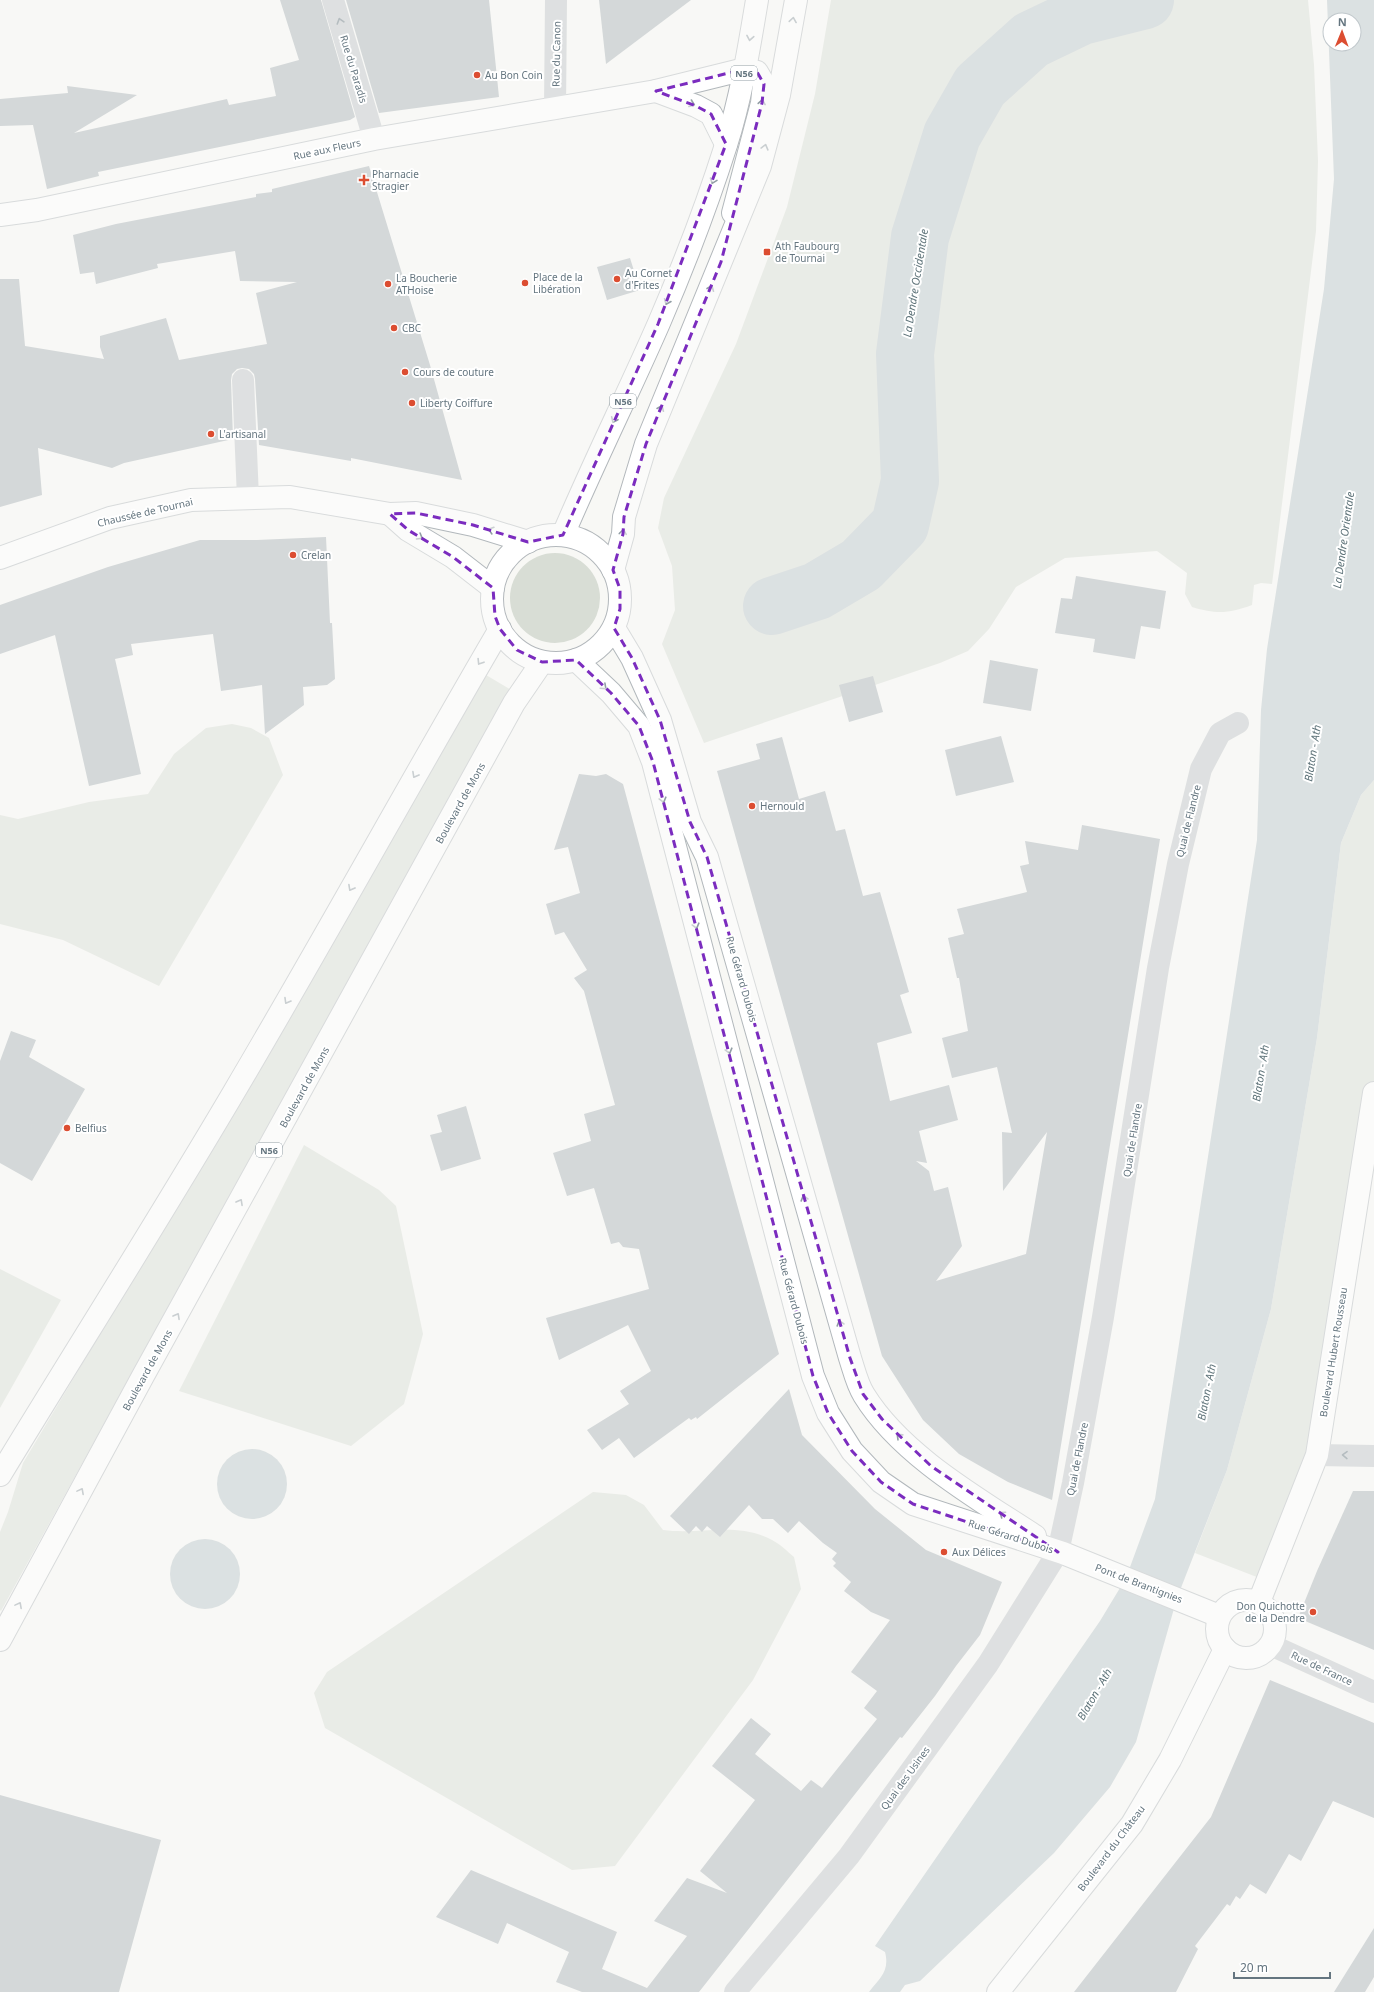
<svg xmlns="http://www.w3.org/2000/svg" width="1374" height="1992" viewBox="0 0 1374 1992" font-family="'Noto Sans',sans-serif">
	<rect width="100%" height="100%" fill="#f8f8f5"/>
	<g fill="#d8ddd5">
		<path d="M831 0H1308L1314 65 1318 161 1316 231 1272 584 1261 583 1254 585 1252 605C1228 614 1216 614 1192 607L1185 594 1187 573 1157 551 1065 558 1016 587 989 629 968 651 940 663 704 743 662 644 675 610 672 566 658 528 664 498 736 344 787 207 815 94Z"/>
		<circle cx="555" cy="598" r="45"/>
		<path d="M486 675 513 691 269 1124 1 1611 0 1610V1532L8 1512 23 1463 235 1108Z"/>
		<path d="M232 724 251 728 269 738 283 775 159 986 63 940 0 924V815L18 819 89 802 148 794 174 754 206 728Z"/>
		<path d="M1374 780V1093L1317 1455 1267 1581 1195 1553 1227 1470 1271 1309 1317 1038 1341 843 1361 795Z"/>
		<path d="M304 1145 379 1190 396 1206 423 1334 404 1404 351 1446 179 1391Z"/>
		<path d="M0 1269 61 1300 0 1408Z"/>
		<path d="M593 1492 626 1495 644 1505 663 1530C701 1535 737 1521 772 1540 780 1544 787 1551 794 1557L801 1589 753 1680 615 1866 572 1870 325 1728 314 1693 327 1672Z"/>
	</g>
	<g fill="#b9c5c9" fill-rule="evenodd">
		<path d="M1327 0H1374V780L1361 795 1341 843 1317 1038 1271 1309 1227 1470 1177 1598 1136 1742 1110 1787 1054 1853 920 1981 905 1985 900 1992H869C880 1978 890 1971 885 1952L875 1946 1100 1621 1126 1578 1155 1499 1257 840 1261 710 1267 649 1324 289 1334 179ZM1330 20H1354V44H1330Z"/>
		<circle cx="252" cy="1484" r="35"/>
		<circle cx="205" cy="1574" r="35"/>
	</g>
	<g fill="none" stroke-linecap="round" stroke-linejoin="round">
		<path stroke="#b9c5c9" stroke-width="58" d="M772 606 817 591 861 565 900 525 910 481 905 354 920 237 952 135 980 86 1031 40 1081 16 1145 0"/>
	</g>
	<g fill="#a8b1b6">
		<path d="M280 0H321L355 117 350 120 98 172 99 176 47 189 33 125 0 126V99L68 93 67 86 137 95 74 133 227 99 229 105 276 96 270 68 299 60Z"/>
		<path d="M346 0H489L499 97 379 113Z"/>
		<path d="M599 0H691L606 64Z"/>
		<path d="M369 166 430 365 462 480 351 458V461L259 445 255 379 254 374 249 369 242 368 237 369 232 374 231 380 233 439 124 463 112 468 38 448 42 495 0 507V279H19L25 346 104 359 100 347V336L166 318 179 360 267 344 256 293 297 282 240 281 235 251 157 264 158 268 96 284 94 272 80 274 73 235 116 224 256 197V194L272 192V189Z"/>
		<path d="M630 258 640 290 607 300 597 267Z"/>
		<path d="M326 537 330 623H332L335 679 327 685 303 687 304 705 265 734 262 685 221 691 213 634 131 644 133 655 115 659 141 774 89 786 55 635 0 654V605L108 567 200 540H257Z"/>
		<path d="M1076 576 1166 591 1160 629 1141 626 1135 659 1093 652 1095 639 1055 633 1061 598 1072 599Z"/>
		<path d="M990 660 1038 669 1031 711 983 703Z"/>
		<path d="M873 676 883 712 849 722 839 685Z"/>
		<path d="M1001 736 1014 782 956 796 945 750Z"/>
		<path d="M782 737 799 799 825 791 836 831 845 829 863 896 880 892 909 992 900 995 912 1033 877 1043 890 1101 949 1085 958 1120 919 1131 927 1163 916 1161 929 1171 934 1191 948 1187 962 1246 936 1281 1026 1254 1047 1132 1003 1191 1002 1132 1012 1133 997 1067 952 1078 942 1038 968 1031 959 978H957L948 938 964 934 957 909 1027 892 1020 866 1029 864 1025 841 1078 850 1082 825 1160 839 1052 1500 1008 1482 959 1454 923 1420 882 1356 717 771 760 759 756 744Z"/>
		<path d="M579 774 596 776 606 774 623 784 710 1108 779 1354 697 1419 696 1417 691 1420 689 1418 634 1458 619 1438 602 1450 587 1430 629 1404 620 1391 651 1371 628 1325 559 1360 546 1318 649 1289 639 1249 623 1247 619 1242 611 1244 594 1188 567 1196 553 1153 591 1141 584 1114 615 1105 584 991 574 978 587 970 564 932 555 935 546 904 580 893 568 847 554 850Z"/>
		<path d="M11 1031 36 1040 29 1057 85 1089 32 1181 0 1163V1061Z"/>
		<path d="M466 1106 481 1159 441 1171 430 1135 442 1132 437 1115Z"/>
		<path d="M789 1389 802 1435 875 1509 926 1550 1002 1582 980 1635 956 1666 935 1696 902 1738 900 1737 699 1992H582L556 1982 569 1952 507 1923 498 1944 436 1917 471 1870 617 1932 602 1969 647 1988 687 1936 654 1921 687 1878 727 1893 700 1871 755 1800 712 1766 751 1718 771 1734 755 1754 801 1791 811 1780 822 1788 877 1719 864 1708 877 1691 851 1672 890 1620 871 1612 844 1591 851 1582 833 1566 836 1563 832 1559 837 1553 823 1543 799 1521 788 1533 773 1519H762L749 1505 720 1537 707 1526 702 1532 696 1526 689 1534 670 1516Z"/>
		<path d="M1353 1491H1374V1650L1298 1618 1317 1571Z"/>
		<path d="M1270 1680 1374 1723V1818L1333 1801 1301 1861 1289 1854 1266 1894 1250 1884 1240 1899 1236 1896 1230 1906 1227 1904 1195 1946 1198 1949 1176 1992H1074L1211 1817Z"/>
		<path d="M0 1795 161 1840 119 1992H0Z"/>
		<path d="M1374 1928V1977L1365 1992H1334Z"/>
	</g>
	<g fill="none" stroke-linecap="round" stroke-linejoin="round">
		<defs>
			<g id="secondary">
				<path d="M656 91 696 106 711 114 726 144"/>
				<path d="M0 215 37 210 374 139 656 91 745 69 757 72 764 84 762 103 733 213"/>
				<path d="M390 514 408 530 453 557 493 588"/>
				<path d="M0 558 110 518 191 500 290 497 390 514 416 513 473 525 528 542"/>
				<path d="M614 628 632 658 660 720 690 822 707 857 850 1358C854 1370 857 1384 864 1395 901 1455 977 1498 1035 1536"/>
				<path d="M576 660 611 693 639 726 653 762 813 1376 828 1413 852 1451 881 1482 913 1504 1063 1553 1219 1616"/>
				<circle cx="1246" cy="1629" r="29"/>
				<path d="M1259 1602 1317 1455 1374 1093"/>
				<path d="M998 1992 1132 1824 1170 1760 1225 1649"/>
			</g>
			<g id="primary">
				<path d="M563 535C593 464 628 394 659 323 684 265 707 205 726 145 741 98 749 48 757 0"/>
				<circle cx="556" cy="599" r="64"/>
				<path d="M613 570 623 534 624 517 646 444 760 166 779 95 796 0"/>
				<path d="M0 1475C78 1347 158 1221 234 1092 325 938 410 783 500 629"/>
				<path d="M0 1640 143 1376 514 703 542 662"/>
			</g>
		</defs>
		<use href="#secondary" stroke="#b2b8bc" stroke-width="24"/>
		<use href="#primary" stroke="#b3b8bc" stroke-width="24"/>
		<g stroke="#bfc4c7" stroke-width="22">
			<path d="M333 0 374 139"/>
			<path d="M555 109 556 0"/>
			<path d="M243 380 248 498"/>
			<path d="M1317 1455 1374 1456"/>
			<path d="M1271 1645 1374 1692"/>
			<path d="M735 1992 849 1856 988 1664 1058 1552 1073 1483 1103 1317 1158 968 1178 864 1201 769 1220 733 1238 723"/>
		</g>
		<use href="#secondary" stroke="#fff" stroke-width="22"/>
		<use href="#primary" stroke="#fff" stroke-width="22"/>
	</g>
	<defs><path id="oneway-chevron" d="M-2-3.5L2.5 0L-2 3.5" fill="none" stroke-width="1.6" stroke-linecap="round" stroke-linejoin="round"/></defs>
	<g stroke="#929ea5">
		<use href="#oneway-chevron" transform="translate(793 20) rotate(-81)"/>
		<use href="#oneway-chevron" transform="translate(750 38) rotate(100)"/>
		<use href="#oneway-chevron" transform="translate(762 102) rotate(-80)"/>
		<use href="#oneway-chevron" transform="translate(692 104) rotate(21)"/>
		<use href="#oneway-chevron" transform="translate(765 147) rotate(-75)"/>
		<use href="#oneway-chevron" transform="translate(713 181) rotate(110)"/>
		<use href="#oneway-chevron" transform="translate(711 288) rotate(-68)"/>
		<use href="#oneway-chevron" transform="translate(667 302) rotate(113)"/>
		<use href="#oneway-chevron" transform="translate(661 408) rotate(-67)"/>
		<use href="#oneway-chevron" transform="translate(614 420) rotate(115)"/>
		<use href="#oneway-chevron" transform="translate(491 530) rotate(-163)"/>
		<use href="#oneway-chevron" transform="translate(623 532) rotate(-83)"/>
		<use href="#oneway-chevron" transform="translate(420 537) rotate(31)"/>
		<use href="#oneway-chevron" transform="translate(480 662) rotate(122)"/>
		<use href="#oneway-chevron" transform="translate(604 687) rotate(43)"/>
		<use href="#oneway-chevron" transform="translate(415 775) rotate(119)"/>
		<use href="#oneway-chevron" transform="translate(663 800) rotate(75)"/>
		<use href="#oneway-chevron" transform="translate(351 888) rotate(119)"/>
		<use href="#oneway-chevron" transform="translate(696 926) rotate(75)"/>
		<use href="#oneway-chevron" transform="translate(287 1001) rotate(120)"/>
		<use href="#oneway-chevron" transform="translate(729 1051) rotate(75)"/>
		<use href="#oneway-chevron" transform="translate(804 1198) rotate(-106)"/>
		<use href="#oneway-chevron" transform="translate(240 1202) rotate(-61)"/>
		<use href="#oneway-chevron" transform="translate(177 1316) rotate(-61)"/>
		<use href="#oneway-chevron" transform="translate(840 1323) rotate(-106)"/>
		<use href="#oneway-chevron" transform="translate(899 1436) rotate(-136)"/>
		<use href="#oneway-chevron" transform="translate(81 1491) rotate(-62)"/>
		<use href="#oneway-chevron" transform="translate(1002 1514) rotate(-146)"/>
		<use href="#oneway-chevron" transform="translate(19 1605) rotate(-62)"/>
	</g>
	<g stroke="#64757f">
		<use href="#oneway-chevron" transform="translate(340 21) rotate(-107)"/>
		<use href="#oneway-chevron" transform="translate(1345 1455) rotate(-179)"/>
	</g>
	<path d="M0 0H1374V1992H0ZM745 69 757 72 764 84 762 103 721 262 646 444 624 517 623 534 613 570 620 589V609L614 628 632 658 660 720 690 822 707 857 850 1358 863 1394 882 1419 931 1466 1058 1552 913 1504 881 1482 852 1451 828 1413 813 1376 653 762 639 726 611 693 576 660 542 662 517 650 500 629 495 616 493 588 453 557 408 530 390 514 416 513 473 525 528 542 563 535 658 324 726 144 711 114 696 106 656 91Z" fill="#f8f8f5" fill-opacity=".55" fill-rule="evenodd"/>
	<path fill="none" stroke="#7b2cbf" stroke-width="3" stroke-dasharray="8 5" stroke-linejoin="round" d="M745 69 757 72 764 84 762 103 721 262 646 444 624 517 623 534 613 570 620 589V609L614 628 632 658 660 720 690 822 707 857 850 1358 863 1394 882 1419 931 1466 1058 1552 913 1504 881 1482 852 1451 828 1413 813 1376 653 762 639 726 611 693 576 660 542 662 517 650 500 629 495 616 493 588 453 557 408 530 390 514 416 513 473 525 528 542 563 535 658 324 726 144 711 114 696 106 656 91Z"/>
	<g fill="#dc4d31" stroke="#fff" stroke-width="1.5">
		<circle cx="477" cy="75" r="4"/>
		<path d="M362 174h4v4h4v4h-4v4h-4v-4h-4v-4h4z"/>
		<rect x="763" y="248" width="8" height="8" rx="2"/>
		<circle cx="617" cy="279" r="4"/>
		<circle cx="525" cy="283" r="4"/>
		<circle cx="388" cy="284" r="4"/>
		<circle cx="394" cy="328" r="4"/>
		<circle cx="405" cy="372" r="4"/>
		<circle cx="412" cy="403" r="4"/>
		<circle cx="211" cy="434" r="4"/>
		<circle cx="293" cy="555" r="4"/>
		<circle cx="752" cy="806" r="4"/>
		<circle cx="67" cy="1128" r="4"/>
		<circle cx="944" cy="1552" r="4"/>
		<circle cx="1313" cy="1612" r="4"/>
	</g>
	<g text-anchor="middle" dominant-baseline="central" stroke-width="4" stroke-linejoin="round" paint-order="stroke">
		<g fill="#fff" stroke="#929ea5" stroke-width="1">
			<rect x="731" y="66" width="26" height="14" rx="3"/>
			<rect x="610" y="394" width="26" height="14" rx="3"/>
			<rect x="256" y="1143" width="26" height="14" rx="3"/>
		</g>
		<g font-size="9" font-weight="bold" fill="#64757f">
			<text x="744" y="73">N56</text>
			<text x="623" y="401">N56</text>
			<text x="269" y="1150">N56</text>
		</g>
		<g font-size="10" fill="#64757f" stroke="#fff">
			<text transform="translate(556 54) rotate(-89)">Rue du Canon</text>
			<text transform="translate(354 69) rotate(73)">Rue du Paradis</text>
			<text transform="translate(327 149) rotate(-12)">Rue aux Fleurs</text>
			<text transform="translate(145 512) rotate(-13)">Chaussée de Tournai</text>
			<text transform="translate(460 803) rotate(-61)">Boulevard de Mons</text>
			<text transform="translate(1188 821) rotate(-76)">Quai de Flandre</text>
			<text transform="translate(742 979) rotate(74)">Rue Gérard Dubois</text>
			<text transform="translate(304 1087) rotate(-61)">Boulevard de Mons</text>
			<text transform="translate(1132 1140) rotate(-81)">Quai de Flandre</text>
			<text transform="translate(794 1301) rotate(75)">Rue Gérard Dubois</text>
			<text transform="translate(1333 1352) rotate(-81)">Boulevard Hubert Rousseau</text>
			<text transform="translate(147 1370) rotate(-61)">Boulevard de Mons</text>
			<text transform="translate(1077 1459) rotate(-79)">Quai de Flandre</text>
			<text transform="translate(1011 1536) rotate(18)">Rue Gérard Dubois</text>
			<text transform="translate(1139 1583) rotate(21)">Pont de Brantignies</text>
			<text transform="translate(1322 1668) rotate(25)">Rue de France</text>
			<text transform="translate(905 1778) rotate(-54)">Quai des Usines</text>
			<text transform="translate(1111 1848) rotate(-53)">Boulevard du Château</text>
		</g>
		<g font-size="10" fill="#64757f" stroke="#fff" text-anchor="start">
			<text x="485" y="75">Au Bon Coin</text>
			<text x="372" y="174">Pharnacie<tspan x="372" dy="12">Stragier</tspan></text>
			<text x="775" y="246">Ath Faubourg<tspan x="775" dy="12">de Tournai</tspan></text>
			<text x="625" y="273">Au Cornet<tspan x="625" dy="12">d'Frites</tspan></text>
			<text x="533" y="277">Place de la<tspan x="533" dy="12">Libération</tspan></text>
			<text x="396" y="278">La Boucherie<tspan x="396" dy="12">ATHoise</tspan></text>
			<text x="402" y="328">CBC</text>
			<text x="413" y="372">Cours de couture</text>
			<text x="420" y="403">Liberty Coiffure</text>
			<text x="219" y="434">L'artisanal</text>
			<text x="301" y="555">Crelan</text>
			<text x="760" y="806">Hernould</text>
			<text x="75" y="1128">Belfius</text>
			<text x="952" y="1552">Aux Délices</text>
			<text x="1305" y="1606" text-anchor="end">Don Quichotte<tspan x="1305" dy="12">de la Dendre</tspan></text>
		</g>
		<g font-size="11" font-style="italic" fill="#5f747a" stroke="#fff">
			<text transform="translate(915 283) rotate(-81)">La Dendre Occidentale</text>
			<text transform="translate(1343 540) rotate(-82)">La Dendre Orientale</text>
			<text transform="translate(1312 753) rotate(-81)">Blaton - Ath</text>
			<text transform="translate(1260 1073) rotate(-81)">Blaton - Ath</text>
			<text transform="translate(1206 1392) rotate(-79)">Blaton - Ath</text>
			<text transform="translate(1094 1694) rotate(-60)">Blaton - Ath</text>
		</g>
	</g>
	<g transform="translate(1342 32) rotate(1)"><circle r="19" fill="#ffffff" stroke="#c1c8cc"/>
	<path d="M0-3L7 15L0 10L-7 15Z" fill="#dc4d31"/>
	<text y="-6" font-size="11" font-weight="bold" text-anchor="middle" fill="#64757f">N</text>
	</g>
	<path d="M1234 1972v6h96v-6" fill="none" stroke="#64757f" stroke-width="2"/>
	<text x="1240" y="1972" font-size="12" fill="#64757f" stroke="#ffffff" stroke-width="3" paint-order="stroke">20 m</text>
</svg>
